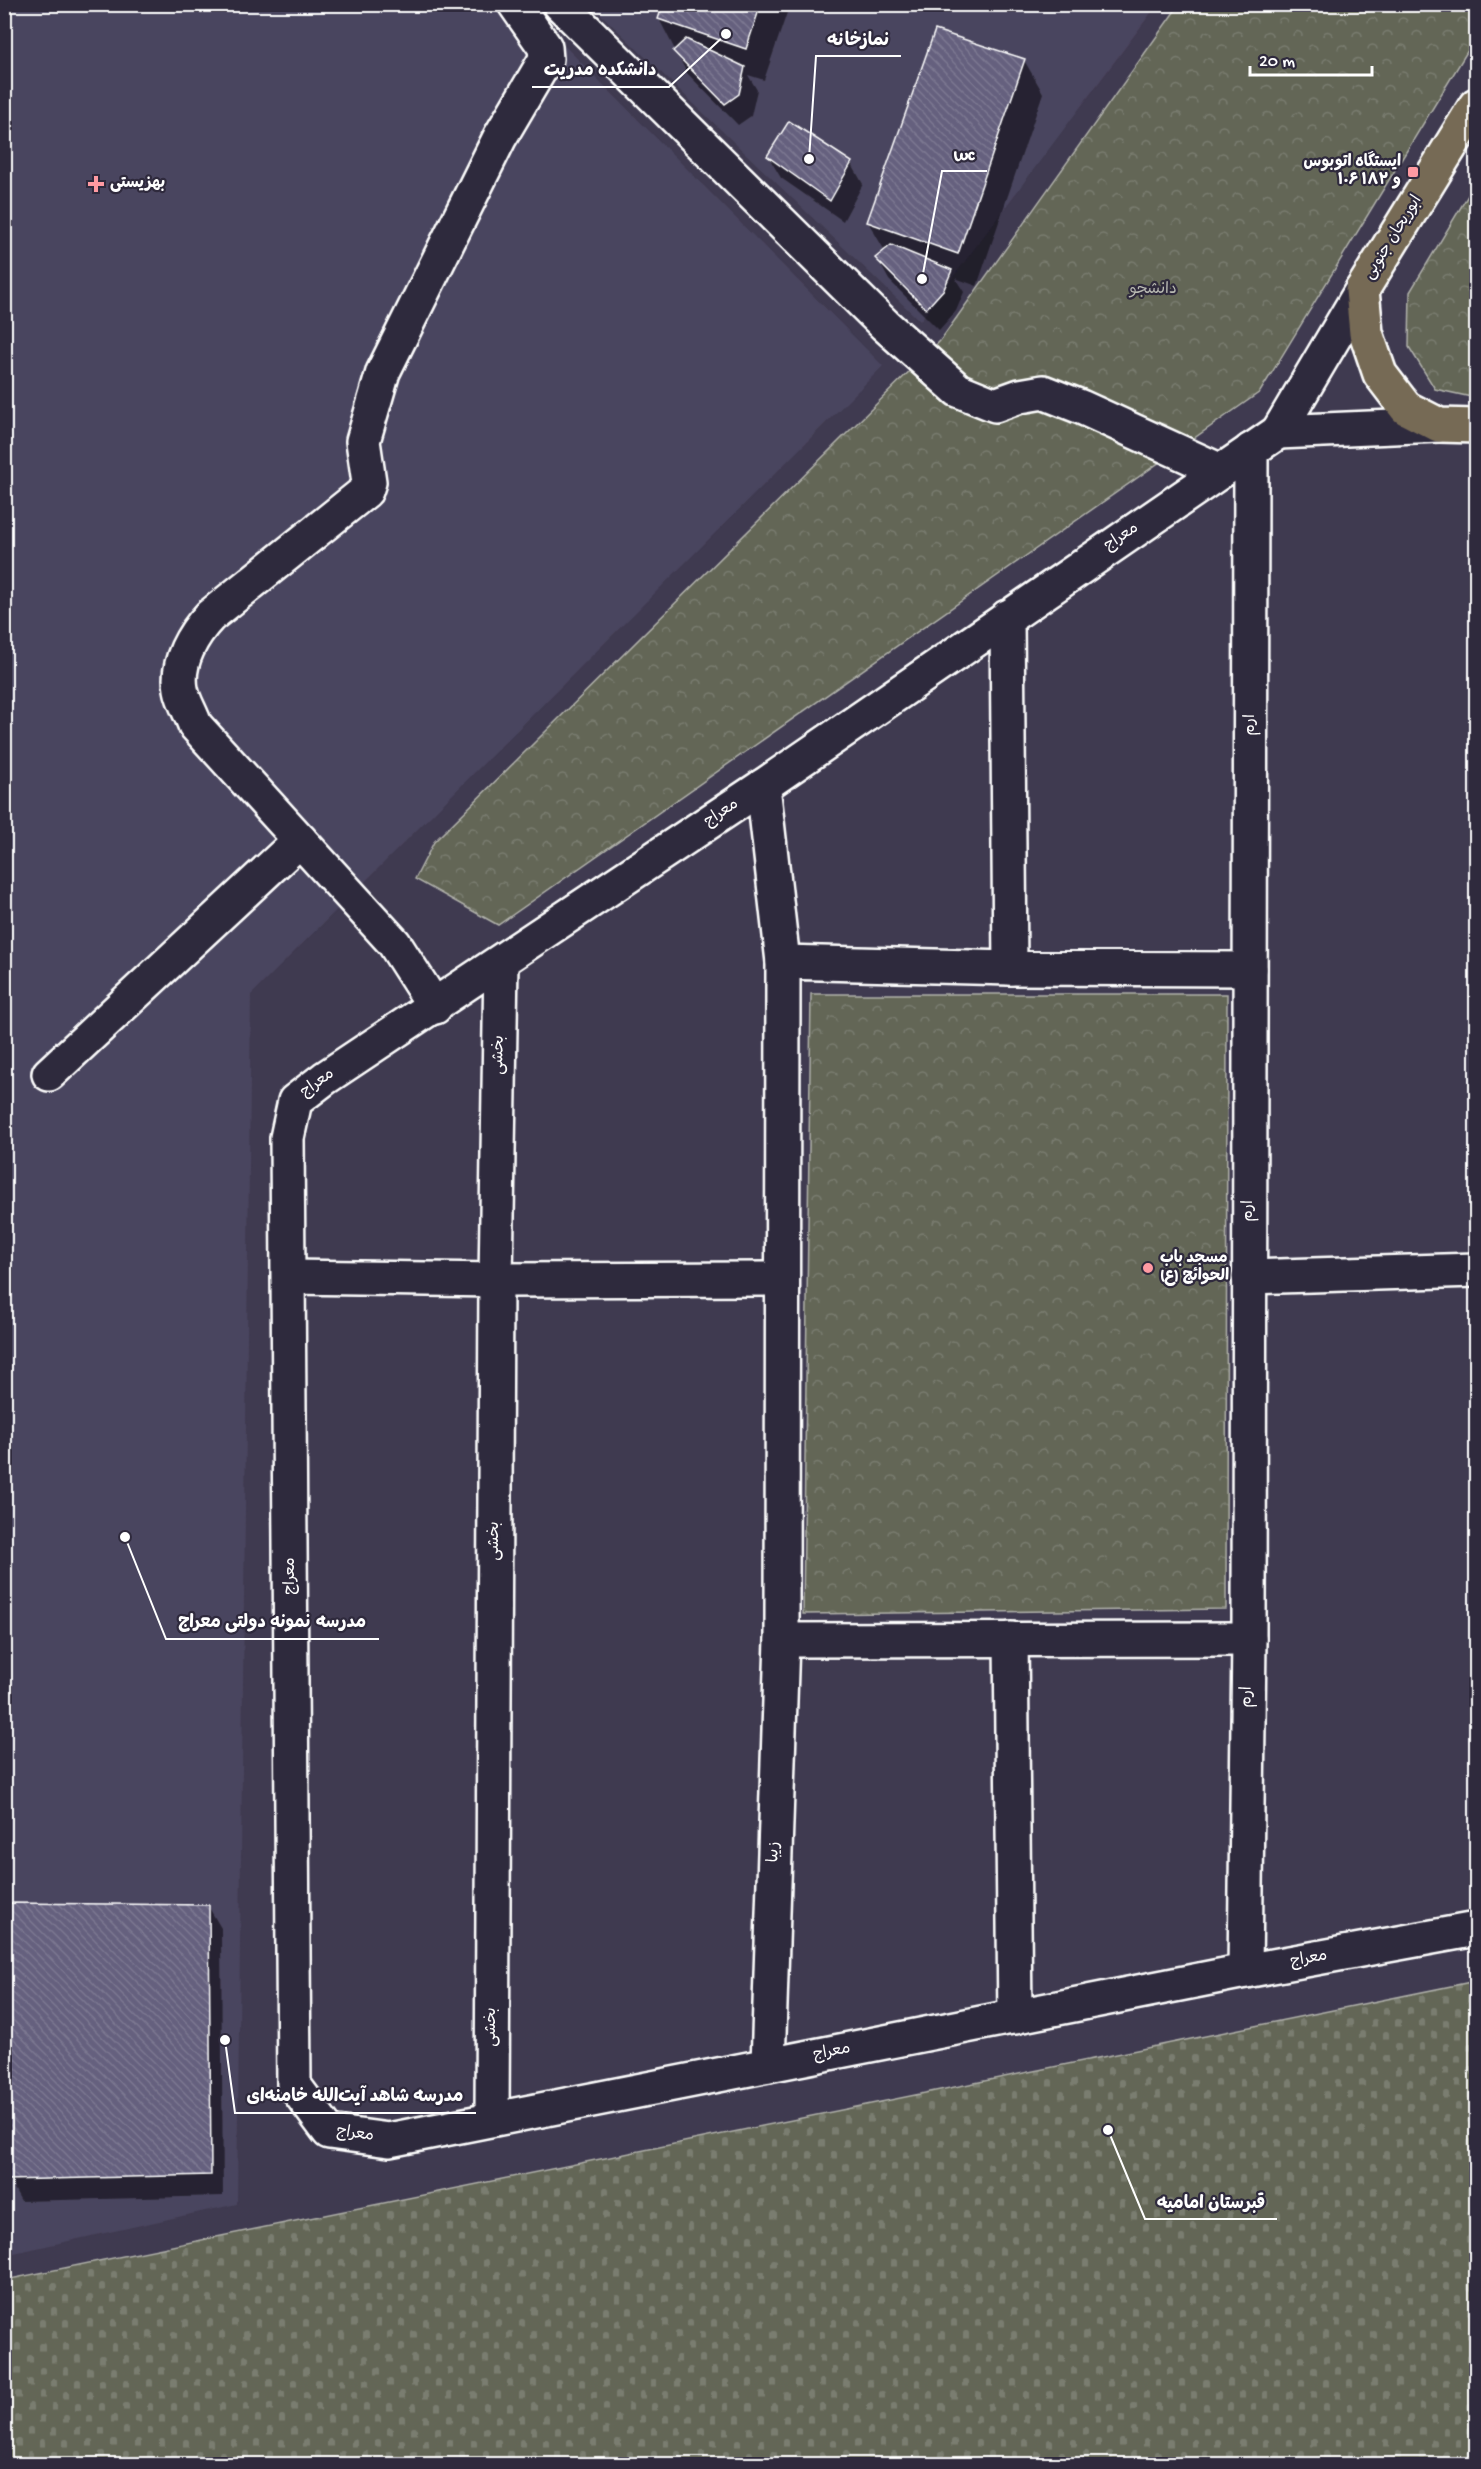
<svg xmlns="http://www.w3.org/2000/svg" width="1481" height="2469" viewBox="0 0 1481 2469" font-family="'Gochi Hand','Playpen Sans Arabic',sans-serif">
	<defs>
		<pattern id="cemetery-stones" width="16" height="16" patternUnits="userSpaceOnUse" patternTransform="scale(1.5)"><rect width="16" height="16" fill="#636657"/><path d="M2 7V4a2 2 0 0 1 4 0v3zM10 15v-3a2 2 0 0 1 4 0v3z" fill="#7a7d70"/></pattern>
		<pattern id="park-crowns" width="20" height="18" patternUnits="userSpaceOnUse" patternTransform="scale(1.5)"><rect width="20" height="18" fill="#636657"/><path d="M2 6a3 3 0 1 1 6 0M12 15a3 3 0 1 1 6 0" fill="none" stroke="#7a7d70"/></pattern>
		<pattern id="building-back-hatch" width="6" height="6" patternUnits="userSpaceOnUse" patternTransform="scale(1.5)"><rect width="6" height="6" fill="#65607e"/><path d="M-1 5l2 2M0 0l6 6M5-1l2 2" fill="none" stroke="#7c7891"/></pattern>
	</defs>
	<rect width="100%" height="100%" fill="#3f3a50"/>
	<filter id="ink" filterUnits="userSpaceOnUse"><feTurbulence type="fractalNoise" baseFrequency=".0167" numOctaves="2"/><feDisplacementMap in="SourceGraphic" scale="12" xChannelSelector="R" yChannelSelector="G"/><feConvolveMatrix kernelMatrix="1 2 1 2 8 2 1 2 1" color-interpolation-filters="sRGB"/></filter>
	<g filter="url(#ink)">
		<g fill="#4a455e" fill-rule="evenodd">
			<path d="M4 5H524L883 366 251 995 237 2204 5 2255ZM9 1903 209 1905 211 2175Z"/>
			<path d="M591 5H1157L920 321Z"/>
		</g>
		<path fill="url(#cemetery-stones)" stroke="#b1b2ab" stroke-width="1.5" d="M1476 1981V2464H5V2280Z"/>
		<g fill="url(#park-crowns)" stroke="#b1b2ab" stroke-width="1.5">
			<path d="M1179 5H1476V37L1260 392 498 925 415 879 434 842 940 341Z"/>
			<path d="M1476 182V398L1435 389 1409 347 1410 292Z"/>
			<path d="M811 994H1227L1226 1609 803 1614Z"/>
		</g>
		<g fill="#0007">
			<path d="M664 4H790L764 80 748 75 757 90 751 116 738 125 687 73 659 19Z"/>
			<path d="M1024 60 1043 93 977 286 955 278 964 292 956 311 939 330 889 280 877 258 885 251 868 222Z"/>
			<path d="M768 156 851 163 863 184 843 221 781 178Z"/>
			<path d="M208 1906 221 1928 223 2196 21 2201 9 2179Z"/>
		</g>
		<g fill="url(#building-back-hatch)" stroke="#fff" stroke-width="1.5">
			<path d="M663 4H761L746 49 658 19Z"/>
			<path d="M935 30 1025 59 958 254 867 222Z"/>
			<path d="M686 39 745 67 739 94 725 104 673 51Z"/>
			<path d="M789 121 852 162 830 201 767 156Z"/>
			<path d="M891 245 952 270 944 289 926 309 875 258Z"/>
			<path d="M9 1903 209 1905 211 2175 7 2180Z"/>
		</g>
		<g fill="none" stroke-linecap="round" stroke-linejoin="round">
			<defs>
				<g id="minor">
					<path d="M560 4 885 325 958 390 995 405 1020 396 1043 392 1081 407 1221 471"/>
					<path d="M1362 290 1278 432 1439 425"/>
					<path d="M1278 432 763 786 325 1078 295 1101 287 1138 294 2085 329 2132 389 2140 1245 1971 1476 1929"/>
					<path d="M1007 617 1010 968"/>
					<path d="M763 786 783 962"/>
					<path d="M435 1007 394 943 195 725C191 713 183 701 181 689 176 662 193 634 210 616L366 491 369 482 363 441 383 372 500 137 546 59 545 47 515 4"/>
					<path d="M49 1074 300 840"/>
					<path d="M290 1277 496 1280 781 1279"/>
					<path d="M1249 1277 1476 1270"/>
					<path d="M1011 1639 1015 2017"/>
					<path d="M1249 1639 782 1640 783 962 1010 968 1250 969"/>
					<path d="M1245 1971 1249 1639 1251 450"/>
					<path d="M768 2065 782 1640"/>
					<path d="M492 2119 496 1280 501 962"/>
				</g>
				<path id="major" d="M1476 105 1362 290 1366 333 1380 374 1406 408 1439 425 1476 426"/>
			</defs>
			<use href="#minor" stroke="#fff" stroke-width="38"/>
			<use href="#major" stroke="#fff" stroke-width="38"/>
			<use href="#minor" stroke="#2f2a3d" stroke-width="33"/>
			<use href="#major" stroke="#766a54" stroke-width="33"/>
		</g>
	</g>
	<g fill="#ff9aa2" stroke="#2f2a3d" stroke-width="2">
		<rect x="1407" y="166" width="12" height="12" rx="3"/>
		<path d="M93 175h6v6h6v6h-6v6h-6v-6h-6v-6h6z"/>
		<circle cx="1148" cy="1268" r="6"/>
	</g>
	<g text-anchor="middle" dominant-baseline="central" stroke-width="4.5" stroke-linejoin="round" paint-order="stroke">
		<g font-size="16" font-weight="bold" fill="#fff" stroke="#2f2a3d" text-anchor="start">
			<text x="1401" y="163" text-anchor="end">ایستگاه اتوبوس<tspan x="1401" dy="18">۱۰۶ و ۱۸۲</tspan></text>
			<text x="110" y="184">بهزیستی</text>
			<text x="1160" y="1259">مسجد باب<tspan x="1160" dy="18">الحوائج (ع)</tspan></text>
		</g>
		<g font-size="16" fill="#fff" stroke="#2f2a3d">
			<text transform="translate(1394 238) rotate(-58)">ابوریحان جنوبی</text>
			<text transform="translate(1122 538) rotate(-34)">معراج</text>
			<text transform="translate(1251 725) rotate(-90)">ارم</text>
			<text transform="translate(722 814) rotate(-34)">معراج</text>
			<text transform="translate(500 1055) rotate(-89)">بخشی</text>
			<text transform="translate(318 1084) rotate(-36)">معراج</text>
			<text transform="translate(1249 1211) rotate(-90)">ارم</text>
			<text transform="translate(495 1541) rotate(-90)">بخشی</text>
			<text transform="translate(291 1576) rotate(-90)">معراج</text>
			<text transform="translate(1248 1697) rotate(-89)">ارم</text>
			<text transform="translate(775 1852) rotate(-88)">زیبا</text>
			<text transform="translate(1309 1960) rotate(-10)">معراج</text>
			<text transform="translate(492 2027) rotate(-90)">بخشی</text>
			<text transform="translate(832 2053) rotate(-11)">معراج</text>
			<text transform="translate(355 2135) rotate(8)">معراج</text>
		</g>
		<g font-size="16" fill="#b9bab3" stroke="#2f2a3d">
			<text x="1153" y="290">دانشجو</text>
		</g>
	</g>
	<path fill="none" stroke="#fff" stroke-width="2" d="M809 159L816 56H901M726 34L669 87H532M922 279L942 171H987M125 1537L166 1639H379M225 2040L235 2113H476M1108 2130L1145 2219H1277"/>
	<g fill="#fff" stroke="#2f2a3d" stroke-width="2">
		<circle cx="809" cy="159" r="6"/>
		<circle cx="726" cy="34" r="6"/>
		<circle cx="922" cy="279" r="6"/>
		<circle cx="125" cy="1537" r="6"/>
		<circle cx="225" cy="2040" r="6"/>
		<circle cx="1108" cy="2130" r="6"/>
	</g>
	<g font-size="18" text-anchor="middle" font-weight="bold" fill="#fff" stroke="#2f2a3d" stroke-width="4.5" stroke-linejoin="round" paint-order="stroke">
		<text x="858" y="45">نمازخانه</text>
		<text x="600" y="75">دانشکده مدریت</text>
		<text x="964" y="160">wc</text>
		<text x="272" y="1627">مدرسه نمونه دولتی معراج</text>
		<text x="355" y="2101">مدرسه شاهد آیت‌الله خامنه‌ای</text>
		<text x="1211" y="2208">قبرستان امامیه</text>
	</g>
	<rect width="1481" height="2469" fill="none" stroke="#2f2a3d" stroke-width="24"/>
	<rect x="12" y="12" width="1457" height="2445" fill="none" stroke="#fff" stroke-width="2" filter="url(#ink)"/>
	<path d="M1250 66v9h122v-9" fill="none" stroke="#ffffff" stroke-width="3"/>
	<text x="1259" y="66" font-size="18" fill="#ffffff" stroke="#2f2a3d" stroke-width="4.5" paint-order="stroke">20 m</text>
</svg>
